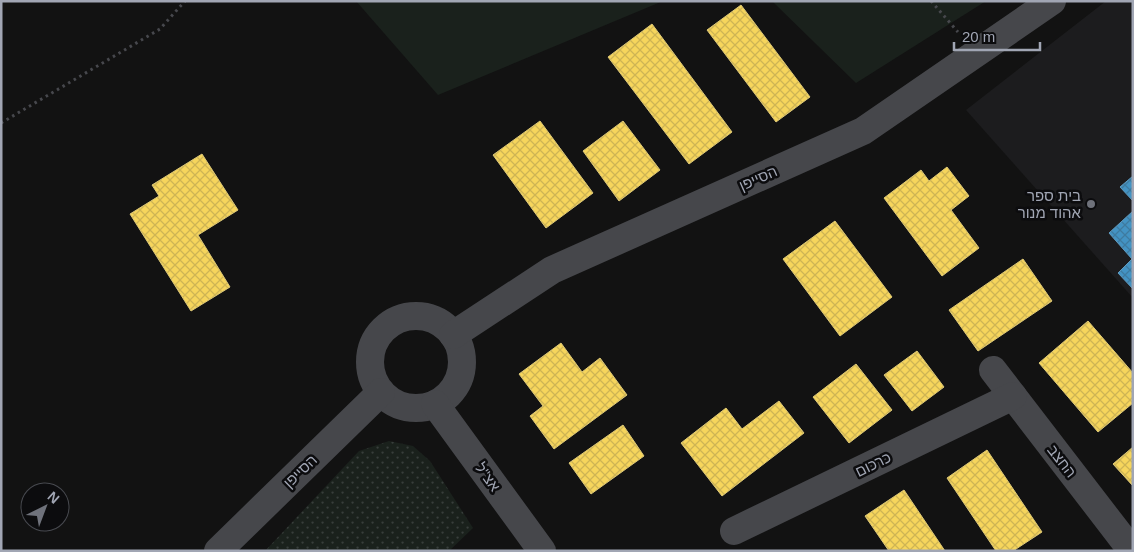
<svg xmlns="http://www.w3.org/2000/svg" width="1134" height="552" viewBox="0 0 1134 552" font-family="Arial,'Noto Sans Hebrew',sans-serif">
	<defs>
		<pattern id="grass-dots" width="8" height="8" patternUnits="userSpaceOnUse" patternTransform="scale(1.25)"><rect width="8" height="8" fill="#1a211c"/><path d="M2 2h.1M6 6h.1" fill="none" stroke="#383e3b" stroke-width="1.8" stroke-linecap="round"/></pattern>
		<pattern id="homes-cross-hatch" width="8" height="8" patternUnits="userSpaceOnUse" patternTransform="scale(1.25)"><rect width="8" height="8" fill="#f6d55c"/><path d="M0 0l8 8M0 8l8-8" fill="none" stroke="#ceb454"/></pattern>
		<pattern id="schools-cross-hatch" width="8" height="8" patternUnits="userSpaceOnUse" patternTransform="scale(1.25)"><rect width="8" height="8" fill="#4393c3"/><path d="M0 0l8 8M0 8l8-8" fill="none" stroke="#3e7ba0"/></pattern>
	</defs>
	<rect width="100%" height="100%" fill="#121212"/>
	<path fill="#1c1c1e" d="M1106 1H1133V298L966 110Z"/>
	<path fill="url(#grass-dots)" d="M389 441 413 446 430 461 473 528 449 551H265L359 451Z"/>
	<g fill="#1a211c">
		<path d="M356 1H663L438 95Z"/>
		<path d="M772 1H986L856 83Z"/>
	</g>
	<g fill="url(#homes-cross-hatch)" stroke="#dcc776">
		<path d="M741 5 810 97 776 122 707 30Z"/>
		<path d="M652 24 732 132 689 164 608 57Z"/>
		<path d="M540 121 593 193 546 228 493 155Z"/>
		<path d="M623 121 660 170 619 201 583 151Z"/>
		<path d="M202 154 238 210 198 235 230 287 191 311 130 214 159 196 152 185Z"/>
		<path d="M947 167 969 196 951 210 979 248 942 276 884 198 921 170 929 181Z"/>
		<path d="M835 221 892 297 840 336 783 259Z"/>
		<path d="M1023 259 1052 301 978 351 949 310Z"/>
		<path d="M1088 321 1133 373V403L1098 432 1039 363Z"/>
		<path d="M561 343 582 372 600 358 627 395 554 449 530 416 543 406 519 374Z"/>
		<path d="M917 351 944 387 912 411 884 375Z"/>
		<path d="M856 364 892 410 849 443 813 397Z"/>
		<path d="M779 401 804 433 722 496 681 443 726 408 742 429Z"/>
		<path d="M623 425 644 456 591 494 569 463Z"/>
		<path d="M1133 447V486L1113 464Z"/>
		<path d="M987 450 1042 532 1013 551H996L947 478Z"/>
		<path d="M904 490 945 551H889L865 516Z"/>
	</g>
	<g fill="url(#schools-cross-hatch)" stroke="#5f99be">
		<path d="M1133 176V201L1120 187Z"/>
		<path d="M1133 211V289L1118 273 1132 259 1109 233Z"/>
	</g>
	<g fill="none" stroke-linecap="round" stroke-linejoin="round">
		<g stroke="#47484d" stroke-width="3" stroke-dasharray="2.5 4" stroke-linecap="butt">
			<path d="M931 1 958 32"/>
			<path d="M1 123 160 29 185 1"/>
		</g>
		<g stroke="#46474b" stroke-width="28">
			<circle cx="416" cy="362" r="46"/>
			<path d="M453 335 552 270 863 131 1052 1"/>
			<path d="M993 370 1132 551"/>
			<path d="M435 404 542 551"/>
			<path d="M734 531 1013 396"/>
			<path d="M218 551 381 392"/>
		</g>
	</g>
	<circle fill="#6f727b" stroke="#0c0c0e" stroke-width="2" cx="1091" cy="204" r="5"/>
	<g text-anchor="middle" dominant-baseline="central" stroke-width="5" stroke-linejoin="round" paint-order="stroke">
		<g font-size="15" fill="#a1a6b4" stroke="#0c0c0e">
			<text transform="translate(758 178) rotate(-24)">הסייפן</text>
			<text transform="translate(1062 461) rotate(52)">החצב</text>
			<text transform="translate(873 464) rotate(-26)">כרכום</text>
			<text transform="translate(300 471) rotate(-44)">הסייפן</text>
			<text transform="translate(488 477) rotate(54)">אצ"ל</text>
		</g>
		<g font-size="15" fill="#a1a6b4" stroke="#0c0c0e" text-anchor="end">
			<text x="1081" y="195">בית ספר<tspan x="1081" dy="17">אהוד מנור</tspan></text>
		</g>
	</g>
	<rect width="1134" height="552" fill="none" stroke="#a1a6b4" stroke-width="5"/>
	<g transform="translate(45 507) rotate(42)"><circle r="24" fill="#0c0c0e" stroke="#484a50"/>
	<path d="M0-4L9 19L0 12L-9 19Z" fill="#6f727b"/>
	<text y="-8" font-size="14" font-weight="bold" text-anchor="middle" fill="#a1a6b4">N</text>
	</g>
	<path d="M954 42v8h86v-8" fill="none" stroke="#a1a6b4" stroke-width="2.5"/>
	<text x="962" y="42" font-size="15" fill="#a1a6b4" stroke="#0c0c0e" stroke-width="4" paint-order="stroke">20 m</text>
</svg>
